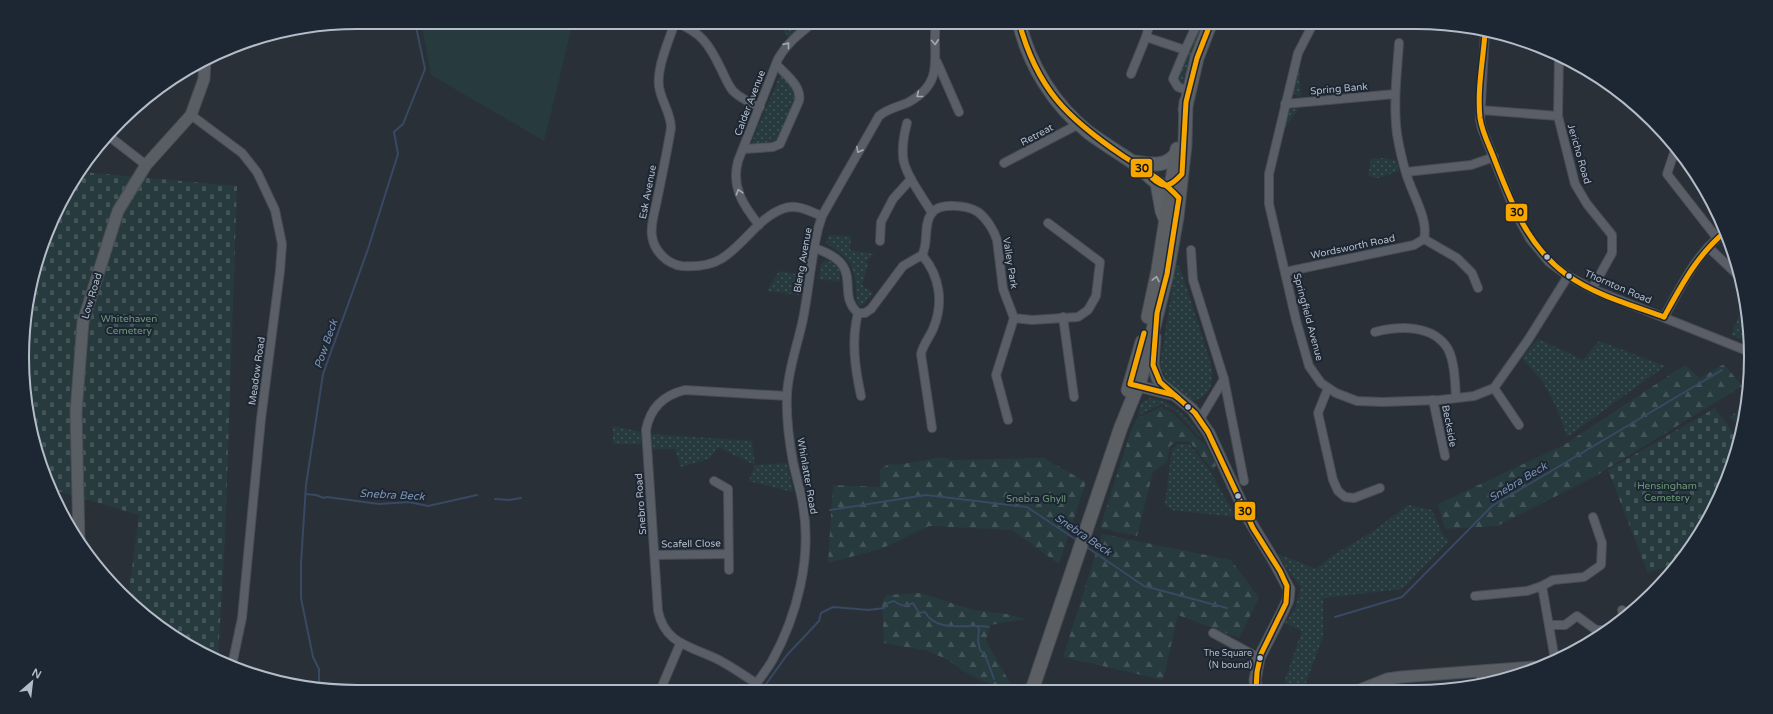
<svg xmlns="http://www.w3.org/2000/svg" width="1773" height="714" viewBox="0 0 1773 714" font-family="'Varela Round',sans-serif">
	<defs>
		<pattern id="grass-dots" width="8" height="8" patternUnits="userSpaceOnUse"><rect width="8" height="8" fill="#273a3e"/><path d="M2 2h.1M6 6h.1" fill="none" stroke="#445559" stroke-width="1.8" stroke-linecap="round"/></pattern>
		<pattern id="forest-firs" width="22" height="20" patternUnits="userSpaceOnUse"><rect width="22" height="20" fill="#273a3e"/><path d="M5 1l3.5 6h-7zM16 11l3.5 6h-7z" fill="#445559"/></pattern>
		<pattern id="cemetery-stones" width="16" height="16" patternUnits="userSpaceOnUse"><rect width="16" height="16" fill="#273a3e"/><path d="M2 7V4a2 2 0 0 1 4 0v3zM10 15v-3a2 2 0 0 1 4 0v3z" fill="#445559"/></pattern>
	</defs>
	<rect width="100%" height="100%" fill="#2a3038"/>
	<g fill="url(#grass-dots)">
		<path d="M775 22H807L789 37Z"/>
		<path d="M1202 22H1205L1198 36 1183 84 1180 85 1176 81Z"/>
		<path d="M1299 68 1301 97 1294 94 1293 87Z"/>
		<path d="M780 75 792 88 795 96 780 135 775 141 751 144Z"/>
		<path d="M1299 108 1284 129 1288 110Z"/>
		<path d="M1383 158 1396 160 1399 171 1378 178 1368 176 1371 159Z"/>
		<path d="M829 235 851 236 850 250 874 254 866 261 868 265 862 285 873 293 864 304 860 306 857 304C855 270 856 262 826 243Z"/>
		<path d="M826 260 833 263 840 271V282L819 279 821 264Z"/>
		<path d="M1176 265 1180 267 1212 368C1212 385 1212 394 1194 401L1168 383 1160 365Z"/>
		<path d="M779 271 802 275 799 295 767 291Z"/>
		<path d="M1746 306 1750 342 1731 335 1741 310Z"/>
		<path d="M1538 339 1583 360 1599 341 1665 366 1567 437 1556 406 1543 382 1522 358Z"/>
		<path d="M1150 398C1177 402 1188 420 1204 439L1198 436 1175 411 1161 404 1138 416 1140 404Z"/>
		<path d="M1740 409 1743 415 1742 419 1736 422 1730 417Z"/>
		<path d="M613 426 641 432V444H613Z"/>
		<path d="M652 434 752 441 755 465 787 463 793 492 749 481 755 465 718 447 709 459 681 467 675 449H653Z"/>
		<path d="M1178 444H1189L1208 468 1236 517 1171 510 1165 503 1172 449Z"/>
		<path d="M1408 505 1432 510 1442 533 1449 541 1402 589 1323 598V637L1304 688 1284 683 1302 631 1285 623 1295 608 1301 587 1290 574 1278 554 1316 569 1329 558 1375 530Z"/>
	</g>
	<g fill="url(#forest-firs)">
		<path d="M1724 364 1742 386 1594 477 1497 526 1445 529 1438 504 1564 445 1685 365 1700 378Z"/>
		<path d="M1161 407 1173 413 1197 438 1205 444 1216 465 1213 471 1190 442 1177 441 1170 446 1167 462 1153 472 1137 536 1100 528 1130 434 1137 418Z"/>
		<path d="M942 457 954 460 1044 458 1086 482 1059 564 1012 530 929 526 881 549 828 563 833 485 880 487V469L889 464 897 465Z"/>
		<path d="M1102 534 1231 560 1259 598 1239 638 1178 615 1163 680 1063 657Z"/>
		<path d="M921 593 973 610 1006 614 1026 619 990 625 986 641 1014 690H1001L963 671 948 660 928 651 884 643 882 603 887 595Z"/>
	</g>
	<g fill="url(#cemetery-stones)">
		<path d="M82 172 237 186 225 538 218 657 153 623 128 599 139 515 54 490 28 422 25 313 40 249 67 190Z"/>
		<path d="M1715 408 1739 441 1733 464 1695 543 1678 562 1648 573 1608 470Z"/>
	</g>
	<path fill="#273a3e" d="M421 22H573L544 141 431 75Z"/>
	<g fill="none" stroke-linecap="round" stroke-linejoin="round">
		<g stroke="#384963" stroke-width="2">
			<path d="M306 494 316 495 324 498 327 497 379 504 409 502 428 506 477 495"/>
			<path d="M495 499 509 500 521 498"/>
			<path d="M830 510 926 495 1027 507 1078 541"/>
			<path d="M1085 546 1144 586 1227 608"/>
			<path d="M1335 617 1402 597 1492 506 1722 370"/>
			<path d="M977 626 979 629 978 640 980 650 985 655 994 679"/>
			<path d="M319 686V669L313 657 301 598V563L306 485 323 374 368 249 398 154 394 132 403 124 425 69 415 22"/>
			<path d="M761 691 787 655 819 621 821 613 833 607 869 610 884 608 888 603 894 601C901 606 905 607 913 603L919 613 925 612C937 634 969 623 989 627"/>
		</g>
		<defs>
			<g id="minor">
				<path d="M675 22C669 41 654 72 660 91 663 104 671 114 671 128 667 152 662 176 657 200 655 211 650 225 652 236 654 251 667 264 682 266 695 267 709 266 721 259 743 246 757 219 782 209 796 203 809 211 822 216"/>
				<path d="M675 22C701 32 709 44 721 69 725 77 728 85 733 91 741 99 751 103 760 107"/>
				<path d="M1150 22 1146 37 1185 50 1198 22"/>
				<path d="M1314 22 1298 53 1269 174V204L1296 320 1309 366 1321 383 1336 393 1357 401 1383 402 1440 400 1474 396 1494 388 1528 340 1568 276"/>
				<path d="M1485 33 1480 120 1482 129 1515 212 1530 239 1549 262 1568 276 1592 289 1750 352"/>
				<path d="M1399 43C1397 73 1393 103 1397 134 1399 146 1402 160 1406 173 1411 192 1429 219 1424 239"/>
				<path d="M1185 50 1173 79 1178 87 1189 91"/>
				<path d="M1559 56 1558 116 1575 184 1587 204 1612 235V253L1592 289"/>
				<path d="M937 62 959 112"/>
				<path d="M1131 74 1146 37"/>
				<path d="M1285 104 1395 94"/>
				<path d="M1480 110 1558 116"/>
				<path d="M191 115 242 153 257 172 275 210 282 244 280 271 261 419 242 618 232 665"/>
				<path d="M907 123C904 134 902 146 903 157 904 173 924 199 932 213"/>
				<path d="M110 137 146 165"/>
				<path d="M1676 147 1667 174 1717 238"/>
				<path d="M744 149 773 147 780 144 799 101C802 86 786 75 776 64"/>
				<path d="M1004 163 1079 124"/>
				<path d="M1406 172 1471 165 1494 157"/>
				<path d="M759 225C743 205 731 187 738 161L778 59C787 43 800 33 814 22"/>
				<path d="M1424 239 1457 258 1472 273 1478 288"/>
				<path d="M880 241 881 222 893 199 911 179"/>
				<path d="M1708 247 1740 277"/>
				<path d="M814 248C868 265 834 292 858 313H865L871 309 903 266 922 255C929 243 923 226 931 214 939 202 967 205 978 212 986 218 994 230 997 240L1003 289 1014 318 1032 320 1078 317 1088 310 1096 296 1100 262 1048 223"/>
				<path d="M1191 250 1193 280 1224 379 1244 481"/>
				<path d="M922 255C940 276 944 303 933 329 929 338 923 345 921 354L932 428"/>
				<path d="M1285 272 1414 245 1424 239"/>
				<path d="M858 313C851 341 855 368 861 396"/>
				<path d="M1063 317 1074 397"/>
				<path d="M1664 317C1681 287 1696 253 1725 232"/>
				<path d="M1375 332C1399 326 1433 324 1448 349 1455 363 1455 383 1456 398"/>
				<path d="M1328 388 1318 413 1333 480 1338 491 1345 497 1354 498 1380 488"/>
				<path d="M1494 388 1519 425"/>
				<path d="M1433 400 1445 456"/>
				<path d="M1200 419 1224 379"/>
				<path d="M1008 420 996 375 1014 318"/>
				<path d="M714 481 728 489 729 570"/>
				<path d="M655 555 728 554"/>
				<path d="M1542 586 1555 660"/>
				<path d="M1475 596 1527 591 1542 586 1553 580 1584 577 1601 565 1602 543 1593 517"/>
				<path d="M1622 610 1624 618"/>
				<path d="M1549 625H1565L1577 616 1596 630H1605"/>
				<path d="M1213 633 1259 658"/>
				<path d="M1387 679 1391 689"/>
				<path d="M756 683C743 675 731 666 717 659 690 646 665 644 658 611L646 430C650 408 664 395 685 390L787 396"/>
				<path d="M1481 683V671"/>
				<path d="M660 691 680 644"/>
				<path d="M751 691C758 681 766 671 772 661 797 616 812 558 803 506 801 491 796 477 793 462 789 440 786 417 787 395 788 369 798 344 803 319 809 289 811 258 818 229L822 216 879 116C888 108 899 107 909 102 947 81 931 55 936 22"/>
			</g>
			<g id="secondary">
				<path d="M1155 337 1153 365 1157 378 1161 384 1192 409 1209 433 1248 518 1274 561 1289 589 1288 600 1283 611 1259 658 1255 680 1256 690"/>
				<path d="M1130 384 1171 394"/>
				<path d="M79 542 76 412 83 322 118 211 146 165 191 115 204 79 205 60"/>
				<path d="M1362 689 1387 679 1401 677 1534 667"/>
			</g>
			<g id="primary">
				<path d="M1019 22C1029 65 1054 105 1088 132 1104 144 1121 154 1137 165 1146 172 1156 187 1169 186L1179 178"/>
				<path d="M1133 162C1150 164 1165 168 1176 154"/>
				<path d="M1157 183 1162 211 1166 221"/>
			</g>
			<g id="trunk">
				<path d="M1185 110 1197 58 1211 22"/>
				<path d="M1148 317 1158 270 1177 149"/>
				<path d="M1128 390 1142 342"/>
				<path d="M1032 690 1121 427 1141 378 1167 274 1177 217 1185 145 1186 102"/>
			</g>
		</defs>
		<use href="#minor" stroke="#484c53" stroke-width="10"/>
		<use href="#secondary" stroke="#484c53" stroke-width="13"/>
		<use href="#primary" stroke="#484c55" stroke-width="15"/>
		<use href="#trunk" stroke="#474c53" stroke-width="15"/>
		<use href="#minor" stroke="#5a5e66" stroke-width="8"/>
		<use href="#secondary" stroke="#595d64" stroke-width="11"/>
		<use href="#primary" stroke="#5c6168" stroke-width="13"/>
		<use href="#trunk" stroke="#5b5f64" stroke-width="13"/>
		<defs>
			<g id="bus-1">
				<path d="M1019 22C1037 89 1067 118 1123 156 1143 169 1163 180 1179 198L1167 274 1157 313 1153 365 1160 382 1195 413 1208 432 1253 528 1280 571 1287 586 1286 603 1261 654 1257 672 1256 690"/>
				<path d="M1485 33C1483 61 1477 90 1480 118 1482 132 1489 145 1494 158 1511 202 1527 246 1567 275 1595 295 1631 305 1664 317"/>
				<path d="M1152 178C1165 190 1171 186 1182 174L1186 102 1197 58 1211 22"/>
				<path d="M1664 317C1681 286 1697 255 1725 232"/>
				<path d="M1144 333 1130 384 1174 395 1178 398"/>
			</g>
		</defs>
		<use href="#bus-1" stroke="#1d2633" stroke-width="8"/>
		<use href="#bus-1" stroke="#f7a600" stroke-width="5"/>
	</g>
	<defs><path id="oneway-chevron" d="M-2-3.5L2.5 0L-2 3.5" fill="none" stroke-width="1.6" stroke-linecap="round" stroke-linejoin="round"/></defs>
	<g stroke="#a2a9b5">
		<use href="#oneway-chevron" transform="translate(935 42) rotate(86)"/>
		<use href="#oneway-chevron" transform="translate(787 45) rotate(-51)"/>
		<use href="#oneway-chevron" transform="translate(919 95) rotate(142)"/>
		<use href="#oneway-chevron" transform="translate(859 150) rotate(119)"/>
		<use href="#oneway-chevron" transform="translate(739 192) rotate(-107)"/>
		<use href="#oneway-chevron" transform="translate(1156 279) rotate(-78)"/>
	</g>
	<g fill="#b4bcc9" stroke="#1d2633" stroke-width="1.5">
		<circle cx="1547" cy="257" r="3.5"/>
		<circle cx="1569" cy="276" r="3.5"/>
		<circle cx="1188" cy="407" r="3.5"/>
		<circle cx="1238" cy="496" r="3.5"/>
		<circle cx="1260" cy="658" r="3.5"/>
	</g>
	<g text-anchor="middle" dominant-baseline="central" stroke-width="4" stroke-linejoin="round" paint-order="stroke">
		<g font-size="9" fill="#b4bcc9" stroke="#1d2633" text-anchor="end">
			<text x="1252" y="653">The Square<tspan x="1252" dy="12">(N bound)</tspan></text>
		</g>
		<g font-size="10" fill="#b4bcc9" stroke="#1d2633">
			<text transform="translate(1339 89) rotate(-5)">Spring Bank</text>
			<text transform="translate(750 103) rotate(-69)">Calder Avenue</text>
			<text transform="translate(1037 135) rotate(-28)">Retreat</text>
			<text transform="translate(1579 154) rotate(74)">Jericho Road</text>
			<text transform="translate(648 192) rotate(-79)">Esk Avenue</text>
			<text transform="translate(1353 247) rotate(-12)">Wordsworth Road</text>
			<text transform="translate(803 260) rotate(-80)">Bleng Avenue</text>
			<text transform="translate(1010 263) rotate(81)">Valley Park</text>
			<text transform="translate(1618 287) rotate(23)">Thornton Road</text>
			<text transform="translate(92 296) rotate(-73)">Low Road</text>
			<text transform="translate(1308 317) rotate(75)">Springfield Avenue</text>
			<text transform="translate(257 371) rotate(-82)">Meadow Road</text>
			<text transform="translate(1449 426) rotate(79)">Beckside</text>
			<text transform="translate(807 476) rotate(80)">Whinlatter Road</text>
			<text transform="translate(641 504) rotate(-94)">Snebro Road</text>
			<text transform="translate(691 544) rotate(-1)">Scafell Close</text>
		</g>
		<g font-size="10" fill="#6b9a76" stroke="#1d2633">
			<text x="129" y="319">Whitehaven<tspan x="129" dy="12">Cemetery</tspan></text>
			<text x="1667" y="486">Hensingham<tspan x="1667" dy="12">Cemetery</tspan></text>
			<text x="1036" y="499">Snebra Ghyll</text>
		</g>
		<g font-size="11" font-style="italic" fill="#7c92b1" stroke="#1d2633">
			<text transform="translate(326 344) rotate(-71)">Pow Beck</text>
			<text transform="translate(1518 482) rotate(-31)">Snebra Beck</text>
			<text transform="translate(392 495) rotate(3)">Snebra Beck</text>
			<text transform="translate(1083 535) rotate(34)">Snebra Beck</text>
		</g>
	</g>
	<path d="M0 0H1773V714H0ZM357 29H1416A328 328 0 0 1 1744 357V357A328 328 0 0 1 1416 685H357A328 328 0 0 1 29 357V357A328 328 0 0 1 357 29Z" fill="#1d2633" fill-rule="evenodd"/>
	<path fill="none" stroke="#b4bcc9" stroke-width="2" d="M357 29H1416A328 328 0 0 1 1744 357V357A328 328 0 0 1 1416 685H357A328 328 0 0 1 29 357V357A328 328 0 0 1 357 29Z"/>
	<g stroke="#1d2633" stroke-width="1.5">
		<rect x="1130" y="158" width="23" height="20" rx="4" fill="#f7a600"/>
		<rect x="1505" y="203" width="23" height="19" rx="4" fill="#f7a600"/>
		<rect x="1234" y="501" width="22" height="20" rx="4" fill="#f7a600"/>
	</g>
	<g font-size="11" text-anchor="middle" font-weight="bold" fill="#111">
		<text x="1142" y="172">30</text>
		<text x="1517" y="216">30</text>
		<text x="1245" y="515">30</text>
	</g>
	<g transform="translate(32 682) rotate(28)" stroke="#1d2633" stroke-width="3" paint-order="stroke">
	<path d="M0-3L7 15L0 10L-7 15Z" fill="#b4bcc9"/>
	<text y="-6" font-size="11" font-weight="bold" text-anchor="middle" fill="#b4bcc9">N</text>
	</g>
</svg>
